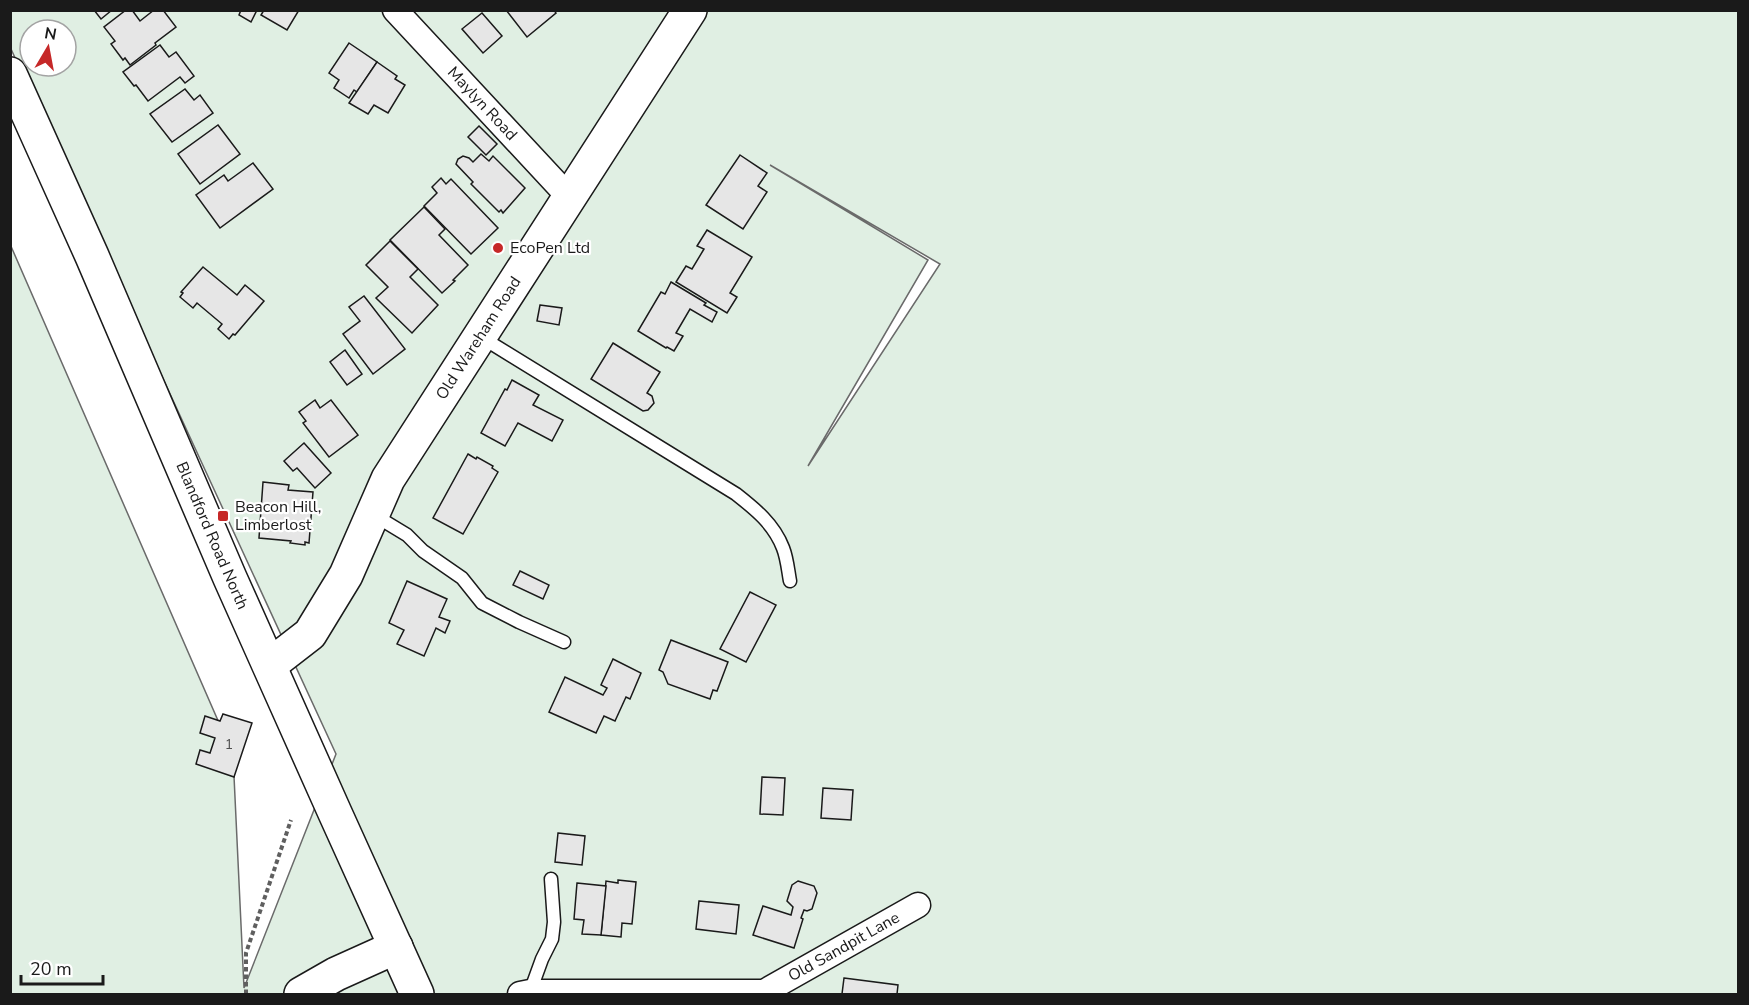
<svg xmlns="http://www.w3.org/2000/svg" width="1749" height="1005" viewBox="0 0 1749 1005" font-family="'Nunito Sans',sans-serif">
	<rect width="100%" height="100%" fill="#fff"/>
	<path fill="#e0efe3" stroke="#6a6a6a" stroke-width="1.5" fill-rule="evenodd" d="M11 11H1738V994H11L10 244 233 755 244 988 336 754 11 49ZM30 30H66V66H30ZM770 165 940 264 808 466 928 260Z"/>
	<g fill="#e6e6e6" stroke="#1a1a1a" stroke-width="1.5">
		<path d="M94 10H112L101 19Z"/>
		<path d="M126 10H132L140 21 154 10H163L176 27 155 43 156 45 130 65 125 58 123 60 111 44 115 41 104 27Z"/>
		<path d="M241 10H257L251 22 239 15Z"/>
		<path d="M264 10H299L287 30 261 15Z"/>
		<path d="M506 10H554L556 13 527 37Z"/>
		<path d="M482 13 502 36 483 53 462 29Z"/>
		<path d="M349 43 377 62 357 92 354 90 349 98 334 88 339 80 329 73Z"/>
		<path d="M160 45 169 57 176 52 194 76 185 83 180 77 148 101 136 85 134 86 123 72Z"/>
		<path d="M377 62 397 76 395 79 405 85 388 113 374 105 368 114 349 103Z"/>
		<path d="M185 89 194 100 200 95 213 113 172 142 150 114Z"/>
		<path d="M218 125 240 154 200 184 178 154Z"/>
		<path d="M479 126 497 144 486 155 468 137Z"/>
		<path d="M481 154 489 161 493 156 525 188 503 213 501 210 499 212 471 184 473 182 456 164 458 159 463 156 469 158 473 162Z"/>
		<path d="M740 155 767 173 758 186 767 192 743 229 706 205Z"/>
		<path d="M253 163 273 189 220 228 196 195 224 175 228 181Z"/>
		<path d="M441 178 446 184 451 179 498 228 471 254 424 206 437 193 432 187Z"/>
		<path d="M424 207 445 229 439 235 468 265 453 280 455 281 442 293 390 240Z"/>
		<path d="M707 230 752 257 730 293 737 297 727 313 676 282 686 266 692 269 704 249 697 246Z"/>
		<path d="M390 241 418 269 410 277 438 305 412 333 376 298 388 287 366 265Z"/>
		<path d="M203 267 237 295 245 285 264 301 235 335 233 334 229 339 218 329 222 324 197 303 193 308 180 297 183 293 181 292Z"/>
		<path d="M671 282 706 303 704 305 717 312 712 322 690 309 676 333 683 336 674 351 667 347 666 348 638 331 661 292 665 294Z"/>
		<path d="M364 296 405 349 373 374 343 334 360 321 349 307Z"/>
		<path d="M540 305 562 308 559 325 537 321Z"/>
		<path d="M613 343 660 372 647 393 652 396 654 403 648 410 643 411 591 379Z"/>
		<path d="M345 350 362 374 347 385 330 362Z"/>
		<path d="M512 380 539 395 533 405 563 420 552 441 518 423 505 446 481 433 505 389 507 390Z"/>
		<path d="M315 400 320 408 331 400 358 435 329 457 303 423 306 421 299 412Z"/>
		<path d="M304 443 331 473 315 488 297 468 293 471 284 461Z"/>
		<path d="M468 454 476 459 477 457 493 466 492 468 498 472 463 534 433 518Z"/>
		<path d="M263 482 289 485 288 490 313 492 309 543 305 542V545L290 543 291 541 259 538Z"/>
		<path d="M520 571 549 585 543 599 513 585Z"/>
		<path d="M407 581 447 599 439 617 450 621 445 633 436 628 424 656 397 644 404 630 389 623Z"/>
		<path d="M750 592 776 605 746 662 720 649Z"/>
		<path d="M671 640 728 662 717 691 713 690 710 699 668 684 663 672 659 670Z"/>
		<path d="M613 659 641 673 630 699 626 697 615 721 604 716 596 733 549 712 565 677 603 695 607 688 601 685Z"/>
		<path d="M223 714 252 723 234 777 196 764 200 750 210 753 215 738 200 733 205 716 220 721Z"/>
		<path d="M762 777 785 778 783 815 760 814Z"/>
		<path d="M823 788 853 790 851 820 821 818Z"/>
		<path d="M558 833 585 836 582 865 555 862Z"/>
		<path d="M618 880 636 882 632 924 622 923 621 937 601 935 606 881 618 883Z"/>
		<path d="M798 881 814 886 817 893 812 909 807 911 804 910 801 918 803 919 794 948 753 935 763 906 791 915 793 907 787 901 792 885Z"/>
		<path d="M577 883 606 886 601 935 582 934 584 920 574 919Z"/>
		<path d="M699 901 739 905 736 934 696 929Z"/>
		<path d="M844 978 898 985 897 994H842Z"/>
	</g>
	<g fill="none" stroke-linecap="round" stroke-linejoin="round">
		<defs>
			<g id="lane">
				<path d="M481 337 736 494C755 509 774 524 783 548 787 558 788 570 790 581"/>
				<path d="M374 515 407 535 423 551 462 578 482 603 519 622 564 642"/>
				<path d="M530 992 542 959 552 939 554 922 551 879"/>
			</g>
			<g id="street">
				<path id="s1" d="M395 10 569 197"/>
				<path id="s2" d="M520 994 530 992H764L918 905"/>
			</g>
			<g id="secondary">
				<path id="s3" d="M270 665 310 634 346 575 388 479 690 10"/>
				<path d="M301 994 336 974 396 947"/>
			</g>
			<g id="highway">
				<path id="s4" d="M10 74 92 256 230 578 335 813 417 994"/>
			</g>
		</defs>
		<use href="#lane" stroke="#1a1a1a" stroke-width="15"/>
		<use href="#street" stroke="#1a1a1a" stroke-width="27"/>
		<use href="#secondary" stroke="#1a1a1a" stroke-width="36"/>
		<use href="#highway" stroke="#1a1a1a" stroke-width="36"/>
		<path stroke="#5f5f5f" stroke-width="4" stroke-dasharray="4.5 3" stroke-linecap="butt" d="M246 994V953L291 820"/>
		<use href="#lane" stroke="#fff" stroke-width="12"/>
		<use href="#street" stroke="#fff" stroke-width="24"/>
		<use href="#secondary" stroke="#fff" stroke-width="33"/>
		<use href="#highway" stroke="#fff" stroke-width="33"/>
	</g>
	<g fill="#c62828" stroke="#fff" stroke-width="2">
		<circle cx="498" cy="248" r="6"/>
		<rect x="217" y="510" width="12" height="12" rx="3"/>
	</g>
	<g text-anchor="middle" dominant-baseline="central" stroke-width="4.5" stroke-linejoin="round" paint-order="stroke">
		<g font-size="14" fill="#4d4d4d">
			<text x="229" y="744">1</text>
		</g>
		<g font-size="16" fill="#1a1a1a" stroke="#fff">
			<text stroke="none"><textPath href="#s1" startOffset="128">Maylyn Road</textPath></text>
			<text stroke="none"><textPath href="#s3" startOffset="392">Old Wareham Road</textPath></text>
			<text stroke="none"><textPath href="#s4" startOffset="504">Blandford Road North</textPath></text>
			<text stroke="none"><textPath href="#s2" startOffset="336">Old Sandpit Lane</textPath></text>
		</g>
		<g font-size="16" fill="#1a1a1a" stroke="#fff" text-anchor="start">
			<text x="510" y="248">EcoPen Ltd</text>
			<text x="235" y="507">Beacon Hill,<tspan x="235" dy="18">Limberlost</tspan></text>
		</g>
	</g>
	<rect width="1749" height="1005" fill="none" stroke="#1a1a1a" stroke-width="24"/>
	<g transform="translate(48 48) rotate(10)"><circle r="28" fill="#ffffff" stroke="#a3a3a3" stroke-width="1.5"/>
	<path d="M0-4.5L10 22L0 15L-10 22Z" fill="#c62828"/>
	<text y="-9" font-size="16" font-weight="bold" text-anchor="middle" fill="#1a1a1a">N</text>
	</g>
	<path d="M21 975v9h82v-9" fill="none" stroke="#1a1a1a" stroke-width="3"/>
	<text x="30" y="975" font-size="18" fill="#1a1a1a" stroke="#ffffff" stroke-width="4.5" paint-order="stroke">20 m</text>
</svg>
